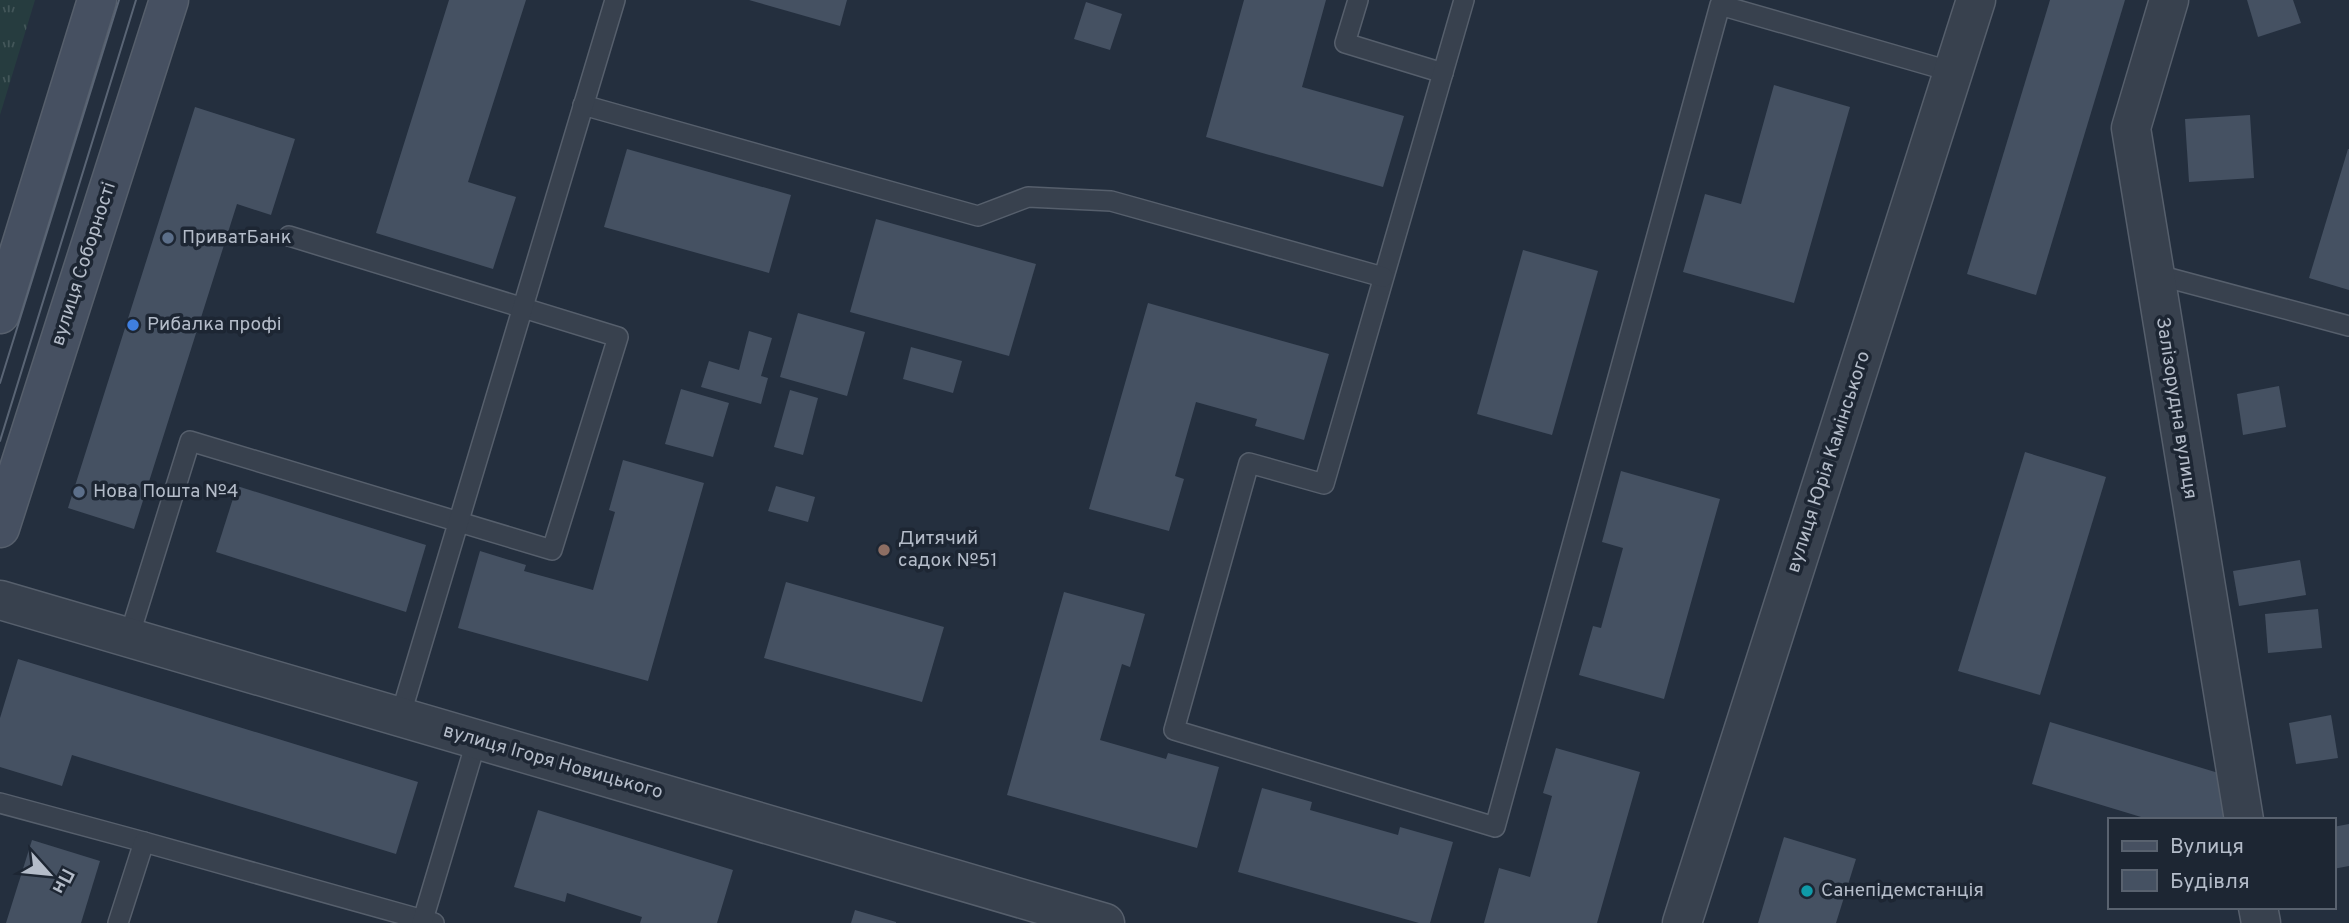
<svg xmlns="http://www.w3.org/2000/svg" width="2349" height="923" viewBox="0 0 2349 923" font-family="Overpass,sans-serif">
	<defs>
		<pattern id="park-tufts" width="24" height="20" patternUnits="userSpaceOnUse" patternTransform="scale(1.75)"><rect width="24" height="20" fill="#263c3f"/><path d="M3 7l-1-3M5 7V3M7 7l1-3M15 17l-1-3M17 17v-4M19 17l1-3" fill="none" stroke="#435659"/></pattern>
	</defs>
	<rect width="100%" height="100%" fill="#242f3e"/>
	<path fill="url(#park-tufts)" d="M0 0H35L0 115Z"/>
	<g fill="#455162">
		<path d="M449 0H526L468 182 516 197 493 269 376 233Z"/>
		<path d="M749 0H847L840 26Z"/>
		<path d="M1244 0H1326L1302 87 1404 116 1383 187 1206 137Z"/>
		<path d="M2050 0H2125L2036 295 1967 274Z"/>
		<path d="M2247 0H2293L2301 23 2258 37Z"/>
		<path d="M1086 2 1122 14 1110 50 1074 39Z"/>
		<path d="M1774 85 1850 107 1794 303 1683 272 1705 194 1741 204Z"/>
		<path d="M195 107 295 139 271 215 237 204 134 529 68 508Z"/>
		<path d="M2250 115 2254 178 2189 182 2185 119Z"/>
		<path d="M627 149 791 195 769 273 604 227Z"/>
		<path d="M2348 149H2349V290L2309 278Z"/>
		<path d="M876 219 1036 264 1009 356 850 312Z"/>
		<path d="M1523 250 1598 271 1552 435 1477 414Z"/>
		<path d="M1148 303 1329 354 1304 440 1255 426 1257 419 1196 402 1175 476 1184 479 1169 531 1089 509Z"/>
		<path d="M798 313 865 332 847 396 780 377Z"/>
		<path d="M749 331 772 338 761 376 768 378 761 404 701 387 709 361 739 370Z"/>
		<path d="M911 347 962 361 953 393 903 379Z"/>
		<path d="M2279 386 2286 427 2243 435 2237 394Z"/>
		<path d="M681 389 729 403 713 457 665 444Z"/>
		<path d="M790 390 818 398 803 455 774 447Z"/>
		<path d="M2025 452 2106 477 2040 695 1958 671Z"/>
		<path d="M623 460 704 483 648 681 458 628 480 551 526 565 524 571 593 590 615 512 609 510Z"/>
		<path d="M1621 471 1720 499 1664 699 1579 675 1593 626 1601 628 1623 548 1602 542Z"/>
		<path d="M237 486 426 545 406 612 216 552Z"/>
		<path d="M776 486 815 497 808 522 768 511Z"/>
		<path d="M2300 560 2306 595 2239 606 2233 571Z"/>
		<path d="M786 582 944 627 922 702 764 658Z"/>
		<path d="M1064 592 1145 614 1130 667 1122 664 1100 740 1166 759 1168 753 1219 767 1197 848 1007 795Z"/>
		<path d="M2318 609 2322 648 2268 653 2265 614Z"/>
		<path d="M18 659 418 782 396 854 72 755 62 786 0 767V718Z"/>
		<path d="M2331 715 2338 758 2296 764 2289 723Z"/>
		<path d="M2050 722 2235 778 2222 820H2151L2032 784Z"/>
		<path d="M1556 748 1640 772 1597 923H1484L1499 868 1530 877 1552 796 1543 793Z"/>
		<path d="M1262 788 1312 802 1310 810 1398 835 1400 827 1453 842 1430 923H1419L1238 872Z"/>
		<path d="M538 810 733 870 717 923H640L642 917 567 893 565 902 514 887Z"/>
		<path d="M2349 824V866L2333 869V827Z"/>
		<path d="M1784 837 1856 859 1836 923H1758Z"/>
		<path d="M32 840 100 861 81 923H6Z"/>
		<path d="M855 910 896 922V923H851Z"/>
	</g>
	<g fill="none" stroke-linecap="round" stroke-linejoin="round">
		<defs>
			<g id="lane">
				<path d="M1358 0 1345 43 1443 73"/>
				<path d="M1464 0 1324 484 1249 463 1174 730 1495 827 1720 5 1953 72"/>
				<path d="M583 105 978 216 1028 197 1111 201 1383 277"/>
				<path d="M2154 274 2349 326"/>
				<path d="M129 637 190 441 552 550 618 337 289 236"/>
				<path d="M400 717 615 0"/>
				<path d="M0 803 144 842"/>
				<path d="M118 923 144 842 434 923"/>
				<path d="M422 923 477 739"/>
			</g>
			<g id="street">
				<path d="M2169 0 2131 128 2244 820"/>
				<path d="M0 600 1105 923"/>
				<path d="M2258 907 2261 923"/>
				<path d="M1682 923 1976 0"/>
			</g>
			<g id="secondary">
				<path d="M0 314 97 0"/>
				<path d="M0 528 169 0"/>
			</g>
		</defs>
		<use href="#lane" stroke="#565f6c" stroke-width="22"/>
		<use href="#street" stroke="#565f6c" stroke-width="41"/>
		<use href="#secondary" stroke="#565f6c" stroke-width="41"/>
		<use href="#lane" stroke="#38414e" stroke-width="19"/>
		<use href="#street" stroke="#38414e" stroke-width="38"/>
		<use href="#secondary" stroke="#465061" stroke-width="38"/>
		<g stroke="#5a6575" stroke-width="2">
			<path d="M0 383 119 0"/>
			<path d="M0 441 136 0"/>
		</g>
	</g>
	<g fill="#5c6f8a" stroke="#1d2633" stroke-width="2.5">
		<circle cx="168" cy="238" r="7"/>
		<circle cx="79" cy="492" r="7"/>
	</g>
	<circle fill="#3f7fe0" stroke="#1d2633" stroke-width="2.5" cx="133" cy="325" r="7"/>
	<circle fill="#8d6e63" stroke="#1d2633" stroke-width="2.5" cx="884" cy="550" r="7"/>
	<circle fill="#0f9aa8" stroke="#1d2633" stroke-width="2.5" cx="1807" cy="891" r="7"/>
	<g text-anchor="middle" dominant-baseline="central" stroke-width="7" stroke-linejoin="round" paint-order="stroke">
		<g font-size="19" fill="#b4bcc9" stroke="#1d2633" text-anchor="start">
			<text x="182" y="238">ПриватБанк</text>
			<text x="147" y="325">Рибалка профі</text>
			<text x="93" y="492">Нова Пошта №4</text>
			<text x="898" y="539">Дитячий<tspan x="898" dy="22">садок №51</tspan></text>
			<text x="1821" y="891">Санепідемстанція</text>
		</g>
		<g font-size="19" fill="#b4bcc9" stroke="#1d2633">
			<text transform="translate(84 264) rotate(-72)">вулиця Соборності</text>
			<text transform="translate(2176 408) rotate(81)">Залізорудна вулиця</text>
			<text transform="translate(1829 462) rotate(-72)">вулиця Юрія Камінського</text>
			<text transform="translate(553 762) rotate(16)">вулиця Ігоря Новицького</text>
		</g>
	</g>
	<rect x="2108" y="818" width="228" height="91" fill="#1d2633" stroke="#59626f" stroke-width="2"/>
	<rect x="2122" y="841" width="35" height="10" fill="#465061" stroke="#59626f" stroke-width="2"/>
	<text x="2170" y="853" font-size="21" fill="#b4bcc9">Вулиця</text>
	<rect x="2122" y="870" width="35" height="21" fill="#455162" stroke="#59626f" stroke-width="2"/>
	<text x="2170" y="888" font-size="21" fill="#b4bcc9">Будівля</text>
	<g transform="translate(49 874) rotate(117)" stroke="#1d2633" stroke-width="5" paint-order="stroke">
	<path d="M0-5L12 26L0 18L-12 26Z" fill="#b4bcc9"/>
	<text y="-10" font-size="19" font-weight="bold" text-anchor="middle" fill="#b4bcc9">Пн</text>
	</g>
</svg>
